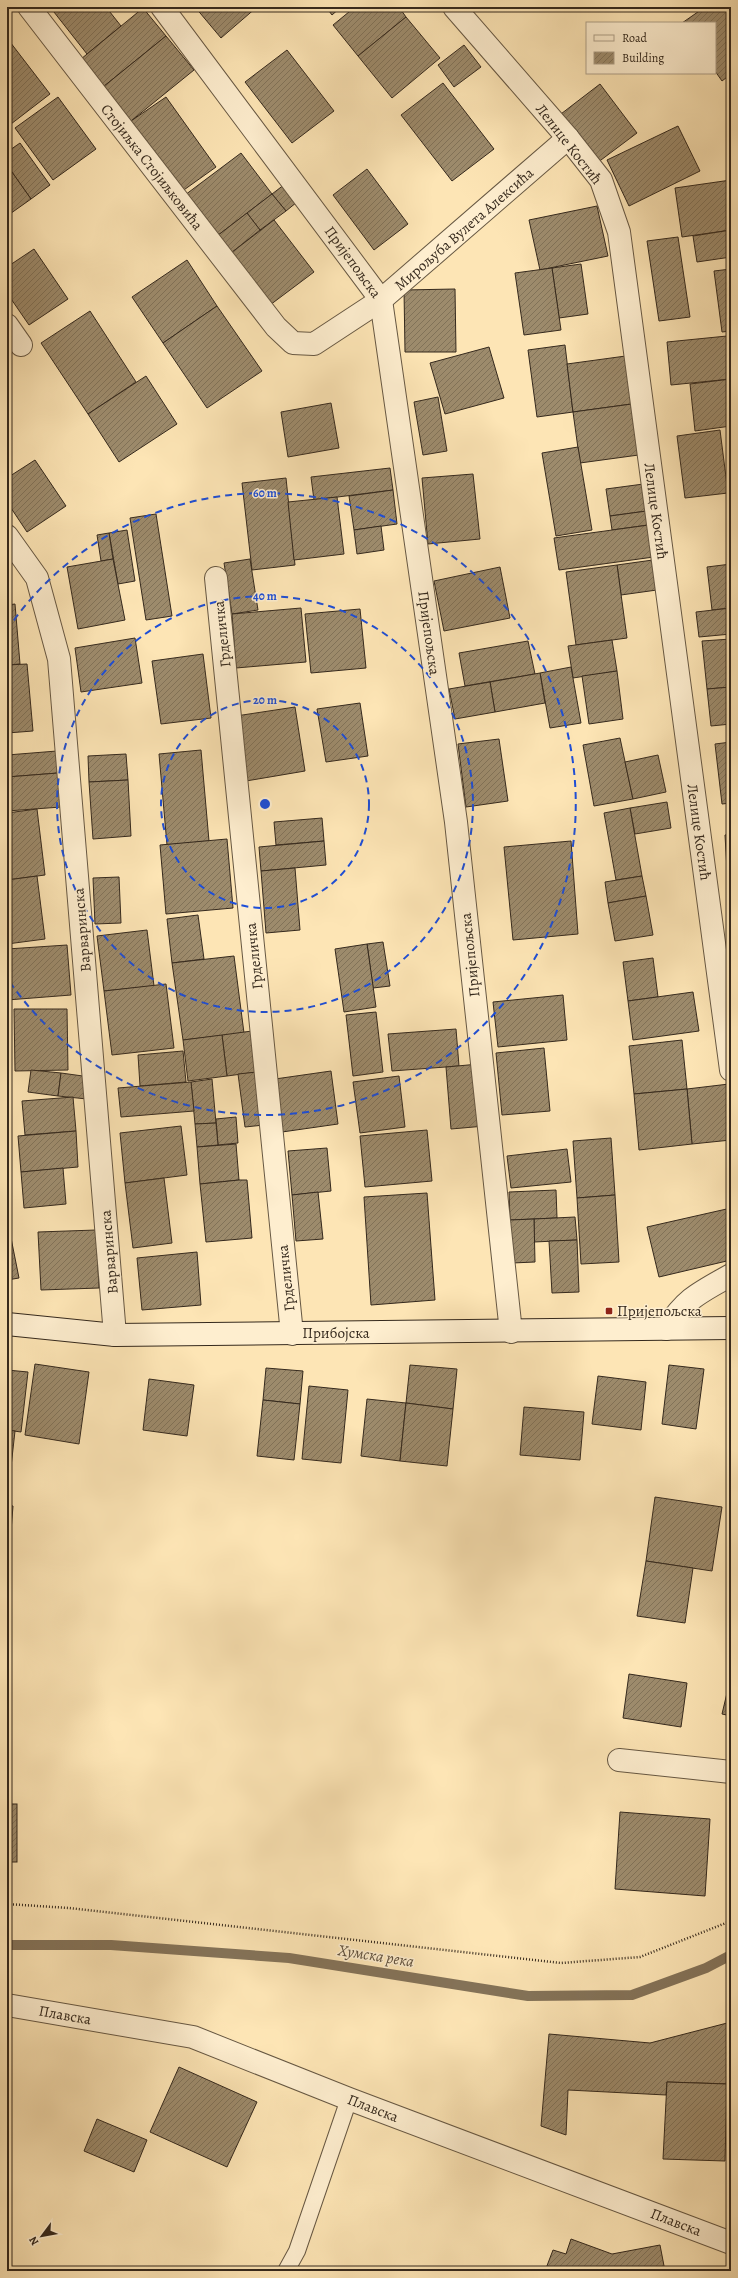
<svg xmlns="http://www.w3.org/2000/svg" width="738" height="2278" viewBox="0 0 738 2278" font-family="Alegreya,serif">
	<defs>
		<pattern id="building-hatch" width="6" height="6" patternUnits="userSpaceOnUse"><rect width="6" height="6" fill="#9d8b6c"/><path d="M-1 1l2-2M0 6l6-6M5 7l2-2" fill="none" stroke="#817258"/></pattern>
	</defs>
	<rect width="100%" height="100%" fill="#fde5b5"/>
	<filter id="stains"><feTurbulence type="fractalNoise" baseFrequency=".005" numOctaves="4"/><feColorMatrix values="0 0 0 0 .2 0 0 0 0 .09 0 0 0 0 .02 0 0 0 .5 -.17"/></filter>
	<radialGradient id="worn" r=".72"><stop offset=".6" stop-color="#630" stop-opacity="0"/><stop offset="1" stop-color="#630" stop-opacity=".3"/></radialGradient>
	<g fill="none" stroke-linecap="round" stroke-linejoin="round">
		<path stroke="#847359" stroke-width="10" d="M7 1945H111L289 1958 528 1996 632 1995 706 1968 731 1955"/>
	</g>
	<g fill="url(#building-hatch)" stroke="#35291d">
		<path d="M50 7H106L121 26 87 54Z"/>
		<path d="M195 7H257L221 38Z"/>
		<path d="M326 7H341L332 15Z"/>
		<path d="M355 7H399L406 17 358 56 333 25Z"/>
		<path d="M467 7H478L472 12Z"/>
		<path d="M705 7H731V74L722 81 715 71V23H682Z"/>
		<path d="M143 8 166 36 103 87 81 59Z"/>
		<path d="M406 17 440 58 392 98 358 56Z"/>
		<path d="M166 36 194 70 131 121 103 87Z"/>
		<path d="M7 38 50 94 11 124 7 119Z"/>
		<path d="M464 45 481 67 454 87 438 65Z"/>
		<path d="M287 50 334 111 292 143 245 82Z"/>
		<path d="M443 83 494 149 452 181 401 115Z"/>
		<path d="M600 84 637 133 593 166 557 117Z"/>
		<path d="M58 97 96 149 53 180 15 128Z"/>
		<path d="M166 97 216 167 181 192 131 121Z"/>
		<path d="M678 126 700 171 629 206 607 160Z"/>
		<path d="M20 143 50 185 31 199 7 165V152Z"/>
		<path d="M241 153 272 194 217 236 185 195Z"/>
		<path d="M7 165 31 199 7 216Z"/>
		<path d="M367 169 408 224 374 250 333 195Z"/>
		<path d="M731 180V230L682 237 675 188Z"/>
		<path d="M289 181 302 198 286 211 272 194Z"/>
		<path d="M272 194 286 211 260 230 247 213Z"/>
		<path d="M597 206 608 256 540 270 529 220Z"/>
		<path d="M247 213 260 230 231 253 217 236Z"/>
		<path d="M274 220 314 272 270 305 231 253Z"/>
		<path d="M731 230V257L697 262 693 236Z"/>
		<path d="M678 237 690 317 659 321 647 241Z"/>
		<path d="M34 249 68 299 29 325 7 293V267Z"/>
		<path d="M187 260 217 306 163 343 132 297Z"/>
		<path d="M581 264 588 314 559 318 552 268Z"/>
		<path d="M552 268 561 330 524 335 515 273Z"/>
		<path d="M731 269V331L722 332 714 271Z"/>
		<path d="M455 289 456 352H405L404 290Z"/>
		<path d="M217 306 262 371 207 408 163 343Z"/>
		<path d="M90 311 136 382 88 414 41 343Z"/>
		<path d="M727 336 731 379 671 385 667 342Z"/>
		<path d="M565 345 573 412 537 417 528 350Z"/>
		<path d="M489 347 504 398 445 414 430 363Z"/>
		<path d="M633 355 639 403 573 412 567 364Z"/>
		<path d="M146 376 177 424 119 462 88 414Z"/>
		<path d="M731 379V426L695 431 690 384Z"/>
		<path d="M438 397 447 451 423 455 414 402Z"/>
		<path d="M331 403 339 448 288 457 281 412Z"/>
		<path d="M639 403 646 454 580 463 573 412Z"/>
		<path d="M720 430 728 493 685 498 677 436Z"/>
		<path d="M578 447 592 530 556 536 542 453Z"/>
		<path d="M35 460 66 506 27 532 7 502V478Z"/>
		<path d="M390 468 393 490 314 500 311 477Z"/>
		<path d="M473 474 480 539 428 544 422 478Z"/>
		<path d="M286 478 295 565 252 570 242 483Z"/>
		<path d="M651 483 654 510 610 516 606 489Z"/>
		<path d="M393 490 397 524 354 530 349 496Z"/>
		<path d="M337 497 344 554 294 560 288 502Z"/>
		<path d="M654 510 656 524 612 530 610 516Z"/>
		<path d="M156 514 172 616 146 620 130 518Z"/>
		<path d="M656 524 661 556 559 570 554 538Z"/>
		<path d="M381 526 384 550 357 554 354 530Z"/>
		<path d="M127 530 135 581 118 584 109 533Z"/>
		<path d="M109 533 113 559 101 561 97 535Z"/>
		<path d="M113 559 125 620 78 629 67 567Z"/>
		<path d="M250 559 258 610 232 614 224 563Z"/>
		<path d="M660 559 664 589 621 595 617 565Z"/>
		<path d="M731 564V608L712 610 707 567Z"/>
		<path d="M617 565 627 638 576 645 566 572Z"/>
		<path d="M500 567 510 618 444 631 434 581Z"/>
		<path d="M15 604 20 664 7 665V605Z"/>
		<path d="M301 608 306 662 236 668 232 614Z"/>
		<path d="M731 608V634L699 637 696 612Z"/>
		<path d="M360 609 366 668 311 673 305 614Z"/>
		<path d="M135 638 142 683 81 692 75 648Z"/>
		<path d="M731 639V687L707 689 702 641Z"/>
		<path d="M612 640 617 671 573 678 568 646Z"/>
		<path d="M528 641 535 674 465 686 459 653Z"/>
		<path d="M203 654 211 718 161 724 152 661Z"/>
		<path d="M27 664 33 731 7 733V665Z"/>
		<path d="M571 667 581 723 550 728 540 673Z"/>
		<path d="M617 671 623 719 589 724 582 676Z"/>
		<path d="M540 673 545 703 495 712 490 682Z"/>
		<path d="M490 682 495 712 455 719 449 689Z"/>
		<path d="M731 687V724L711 726 707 689Z"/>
		<path d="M360 703 368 756 326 762 317 709Z"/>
		<path d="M295 707 305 771 246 781 236 716Z"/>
		<path d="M620 738 633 799 594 806 583 745Z"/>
		<path d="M499 739 508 801 466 807 458 744Z"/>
		<path d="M731 742V803L722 804 715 744Z"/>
		<path d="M201 750 209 841 167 845 159 754Z"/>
		<path d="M57 751 58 773 7 777V755Z"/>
		<path d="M126 754 128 780 89 782 88 756Z"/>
		<path d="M658 755 666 792 633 799 625 762Z"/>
		<path d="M58 773 61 807 7 811V777Z"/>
		<path d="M128 780 131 836 93 839 89 782Z"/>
		<path d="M667 802 671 828 635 834 630 808Z"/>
		<path d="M630 808 642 876 616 880 604 813Z"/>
		<path d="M37 809 45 875 7 880V813Z"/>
		<path d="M322 818 324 841 276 845 274 822Z"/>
		<path d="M731 834V886L728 887 725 835Z"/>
		<path d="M227 839 233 908 166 914 160 845Z"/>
		<path d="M324 841 326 865 261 871 259 847Z"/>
		<path d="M571 841 578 934 513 940 504 847Z"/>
		<path d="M295 868 300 930 266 933 261 871Z"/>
		<path d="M37 876 45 939 7 944V880Z"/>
		<path d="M642 876 646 896 608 903 605 882Z"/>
		<path d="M119 877 121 923 95 924 93 878Z"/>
		<path d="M646 896 653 935 615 941 608 903Z"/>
		<path d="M198 915 204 959 172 963 167 919Z"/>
		<path d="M147 930 154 986 104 991 97 936Z"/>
		<path d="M383 942 390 986 373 988 367 944Z"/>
		<path d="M367 944 376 1007 344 1012 335 949Z"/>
		<path d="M67 945 71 995 7 1000V949Z"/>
		<path d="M234 956 244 1033 183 1040 172 963Z"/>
		<path d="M653 958 658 997 628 1001 623 962Z"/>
		<path d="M166 984 174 1048 112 1055 104 991Z"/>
		<path d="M693 992 699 1031 633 1040 628 1001Z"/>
		<path d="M563 995 567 1040 498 1047 493 1002Z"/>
		<path d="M14 1009H67L68 1070 15 1071Z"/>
		<path d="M376 1012 383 1072 353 1076 346 1015Z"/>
		<path d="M456 1029 459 1066 392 1071 388 1034Z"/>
		<path d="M252 1031 257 1072 227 1076 222 1035Z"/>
		<path d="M222 1035 227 1076 188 1081 183 1040Z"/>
		<path d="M682 1040 687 1089 634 1094 629 1046Z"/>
		<path d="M544 1048 550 1111 502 1115 496 1053Z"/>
		<path d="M183 1051 186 1082 140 1086 138 1055Z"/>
		<path d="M479 1064 485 1126 451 1129 446 1067Z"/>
		<path d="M31 1070 61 1073 58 1096 28 1092Z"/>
		<path d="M331 1071 338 1124 282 1132 275 1079Z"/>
		<path d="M257 1072 264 1125 245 1127 238 1074Z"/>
		<path d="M61 1073 90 1077 87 1099 58 1096Z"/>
		<path d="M399 1076 405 1127 360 1133 353 1082Z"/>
		<path d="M212 1079 216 1123 195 1124 191 1082Z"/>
		<path d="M191 1082 194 1111 121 1117 118 1088Z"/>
		<path d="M729 1084 731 1140 692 1144 687 1089Z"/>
		<path d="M687 1089 692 1144 639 1150 634 1094Z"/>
		<path d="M73 1097 76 1131 25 1135 22 1101Z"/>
		<path d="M236 1117 238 1143 218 1145 216 1119Z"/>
		<path d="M216 1123 218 1145 197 1147 195 1124Z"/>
		<path d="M181 1126 187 1175 125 1183 120 1133Z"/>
		<path d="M427 1130 432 1181 365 1187 360 1136Z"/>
		<path d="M76 1131 78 1167 21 1172 18 1136Z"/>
		<path d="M611 1138 615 1195 577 1198 573 1141Z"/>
		<path d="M236 1144 239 1180 200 1184 197 1147Z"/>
		<path d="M327 1148 331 1191 292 1195 288 1151Z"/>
		<path d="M567 1149 571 1182 511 1188 507 1156Z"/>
		<path d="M63 1168 66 1204 24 1208 21 1172Z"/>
		<path d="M164 1178 172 1243 133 1248 125 1183Z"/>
		<path d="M239 1180H247L252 1238 206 1242 200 1184Z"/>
		<path d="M556 1190 557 1218 510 1220 509 1192Z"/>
		<path d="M318 1192 323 1239 296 1241 292 1195Z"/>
		<path d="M427 1193 435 1300 371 1305 364 1197Z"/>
		<path d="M615 1195 619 1262 581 1264 577 1198Z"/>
		<path d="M731 1208V1260L659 1277 647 1227Z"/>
		<path d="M575 1217 577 1240 534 1242V1219Z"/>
		<path d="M7 1218 19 1278 7 1280Z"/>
		<path d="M534 1219 535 1262 512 1263 510 1220Z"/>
		<path d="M96 1230 99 1288 41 1290 38 1232Z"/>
		<path d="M577 1240 579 1292 552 1293 549 1241Z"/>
		<path d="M197 1252 201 1305 142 1310 137 1258Z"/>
		<path d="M35 1364 89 1372 79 1444 25 1435Z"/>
		<path d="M410 1365 457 1369 453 1409 406 1403Z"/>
		<path d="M669 1365 704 1369 696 1429 662 1424Z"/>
		<path d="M266 1368 303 1371 300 1404 263 1400Z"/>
		<path d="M7 1370 28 1372 21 1432 7 1430Z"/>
		<path d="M598 1376 646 1382 641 1430 592 1424Z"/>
		<path d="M149 1379 194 1385 187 1436 143 1430Z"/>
		<path d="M309 1386 348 1390 341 1463 302 1459Z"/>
		<path d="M367 1399 406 1403 400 1461 361 1456Z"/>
		<path d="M263 1400 300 1404 294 1460 257 1456Z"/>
		<path d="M406 1403 453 1409 447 1466 400 1461Z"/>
		<path d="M524 1407 584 1412 580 1460 520 1455Z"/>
		<path d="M7 1430 15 1431 11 1467 7 1466Z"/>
		<path d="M655 1497 722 1507 712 1571 646 1561Z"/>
		<path d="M7 1505 13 1506 8 1569H7Z"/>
		<path d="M646 1561 693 1568 685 1623 637 1616Z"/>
		<path d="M629 1674 687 1683 681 1727 623 1718Z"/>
		<path d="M731 1676V1716L722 1714Z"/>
		<rect x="7" y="1804" width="10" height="58"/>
		<path d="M620 1812 710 1819 705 1896 615 1889Z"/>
		<path d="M731 2022V2084L667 2082 666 2095 568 2090 566 2135 541 2126 549 2034 650 2043Z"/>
		<path d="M179 2067 257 2102 227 2167 150 2132Z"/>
		<path d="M667 2082 727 2084 725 2161 663 2159Z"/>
		<path d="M97 2119 147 2140 134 2172 84 2151Z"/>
		<path d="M571 2239 612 2254 660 2245 665 2271H545L553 2250 566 2254Z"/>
	</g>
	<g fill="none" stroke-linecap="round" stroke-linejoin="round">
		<defs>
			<path id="lane" d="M286 2271 297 2251 349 2099"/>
			<g id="street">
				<path d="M29 7 276 327 293 343 314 344 381 300 568 138"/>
				<path d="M162 7 381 300 456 822 511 1332"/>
				<path d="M454 7 568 138 601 180 619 232 731 1070"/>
				<path d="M7 325 21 345"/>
				<path d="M7 536 37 578 59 659 115 1335"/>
				<path d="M216 578 292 1334"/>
				<path d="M666 1329C686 1298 699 1293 731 1275"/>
				<path d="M619 1760 731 1772"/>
				<path d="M7 2005 193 2037 349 2099 731 2243"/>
			</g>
			<path id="secondary" d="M7 1324 115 1335 731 1328"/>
		</defs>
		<use href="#lane" stroke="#675843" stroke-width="18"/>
		<use href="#street" stroke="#675843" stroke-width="24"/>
		<use href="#secondary" stroke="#35291d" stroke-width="24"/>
		<path stroke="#35291d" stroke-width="2.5" stroke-dasharray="1 2" stroke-linecap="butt" d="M7 1904 69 1908 561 1963 640 1957 731 1921"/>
		<use href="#lane" stroke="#feeecf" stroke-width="16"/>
		<use href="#street" stroke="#feeecf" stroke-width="22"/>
		<use href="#secondary" stroke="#feeecf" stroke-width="22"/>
	</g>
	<g fill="none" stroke="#1d4ed8" stroke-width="2" stroke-dasharray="7 5">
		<circle cx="265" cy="804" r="104"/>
		<circle cx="265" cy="804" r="208"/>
		<path d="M7 630A311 311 0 1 1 7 978"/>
	</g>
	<rect fill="#8f2418" stroke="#feeecf" stroke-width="1.5" x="605" y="1307" width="8" height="8" rx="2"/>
	<g text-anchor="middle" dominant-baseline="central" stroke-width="3" stroke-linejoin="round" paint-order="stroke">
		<g font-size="15" fill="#35291d" stroke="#feeecf">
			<text transform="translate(569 144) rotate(52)">Лелице Костић</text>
			<text transform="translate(152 167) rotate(52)">Стојиљка Стојиљковића</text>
			<text transform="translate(464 229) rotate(-41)">Мирољуба Вулета Алексића</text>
			<text transform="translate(353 262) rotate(54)">Пријепољска</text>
			<text transform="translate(656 511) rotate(82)">Лелице Костић</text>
			<text transform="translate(429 633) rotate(82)">Пријепољска</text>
			<text transform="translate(222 634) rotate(-96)">Грделичка</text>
			<text transform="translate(699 832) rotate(82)">Лелице Костић</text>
			<text transform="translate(82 930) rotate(-95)">Варваринска</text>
			<text transform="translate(470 955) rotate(-96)">Пријепољска</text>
			<text transform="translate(254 956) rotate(-96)">Грделичка</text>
			<text transform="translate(109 1252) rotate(-95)">Варваринска</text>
			<text transform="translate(286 1278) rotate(-96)">Грделичка</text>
			<text x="336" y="1333">Прибојска</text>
			<text transform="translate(65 2015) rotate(10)">Плавска</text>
			<text transform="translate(373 2108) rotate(21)">Плавска</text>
			<text transform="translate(676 2222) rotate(21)">Плавска</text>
		</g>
		<g font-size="15" fill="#35291d" stroke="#feeecf" text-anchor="start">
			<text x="617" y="1311">Пријепољска</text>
		</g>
		<g font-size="16" font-style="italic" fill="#5d4e3b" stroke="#feeecf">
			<text transform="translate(376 1956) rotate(9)">Хумска река</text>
		</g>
	</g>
	<circle cx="265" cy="804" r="6" fill="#1d4ed8" stroke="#feeecf" stroke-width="2"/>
	<g font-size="12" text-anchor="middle" font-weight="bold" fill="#1d4ed8" stroke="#feeecf" stroke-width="3" stroke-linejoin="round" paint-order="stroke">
		<text x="265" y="497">60 m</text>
		<text x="265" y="600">40 m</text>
		<text x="265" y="704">20 m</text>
	</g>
	<rect width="738" height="2278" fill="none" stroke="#fde5b5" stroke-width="24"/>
	<rect x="8" y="8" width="722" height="2262" fill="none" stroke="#35291d" stroke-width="2"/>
	<rect x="12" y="12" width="714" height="2254" fill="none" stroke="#35291d"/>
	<rect x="586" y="22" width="130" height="52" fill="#feeecf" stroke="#ae9f88"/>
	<rect x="594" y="35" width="20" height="6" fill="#feeecf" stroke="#ae9f88"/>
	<text x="622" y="42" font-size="12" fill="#35291d">Road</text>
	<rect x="594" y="52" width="20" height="12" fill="url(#building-hatch)" stroke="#ae9f88"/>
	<text x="622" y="62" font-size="12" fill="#35291d">Building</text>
	<g transform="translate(42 2236) rotate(238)" stroke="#feeecf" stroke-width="3" paint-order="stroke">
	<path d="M0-3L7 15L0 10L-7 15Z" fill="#35291d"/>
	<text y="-6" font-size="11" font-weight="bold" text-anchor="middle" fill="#35291d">N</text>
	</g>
	<rect width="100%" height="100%" filter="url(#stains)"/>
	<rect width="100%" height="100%" fill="url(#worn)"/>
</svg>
